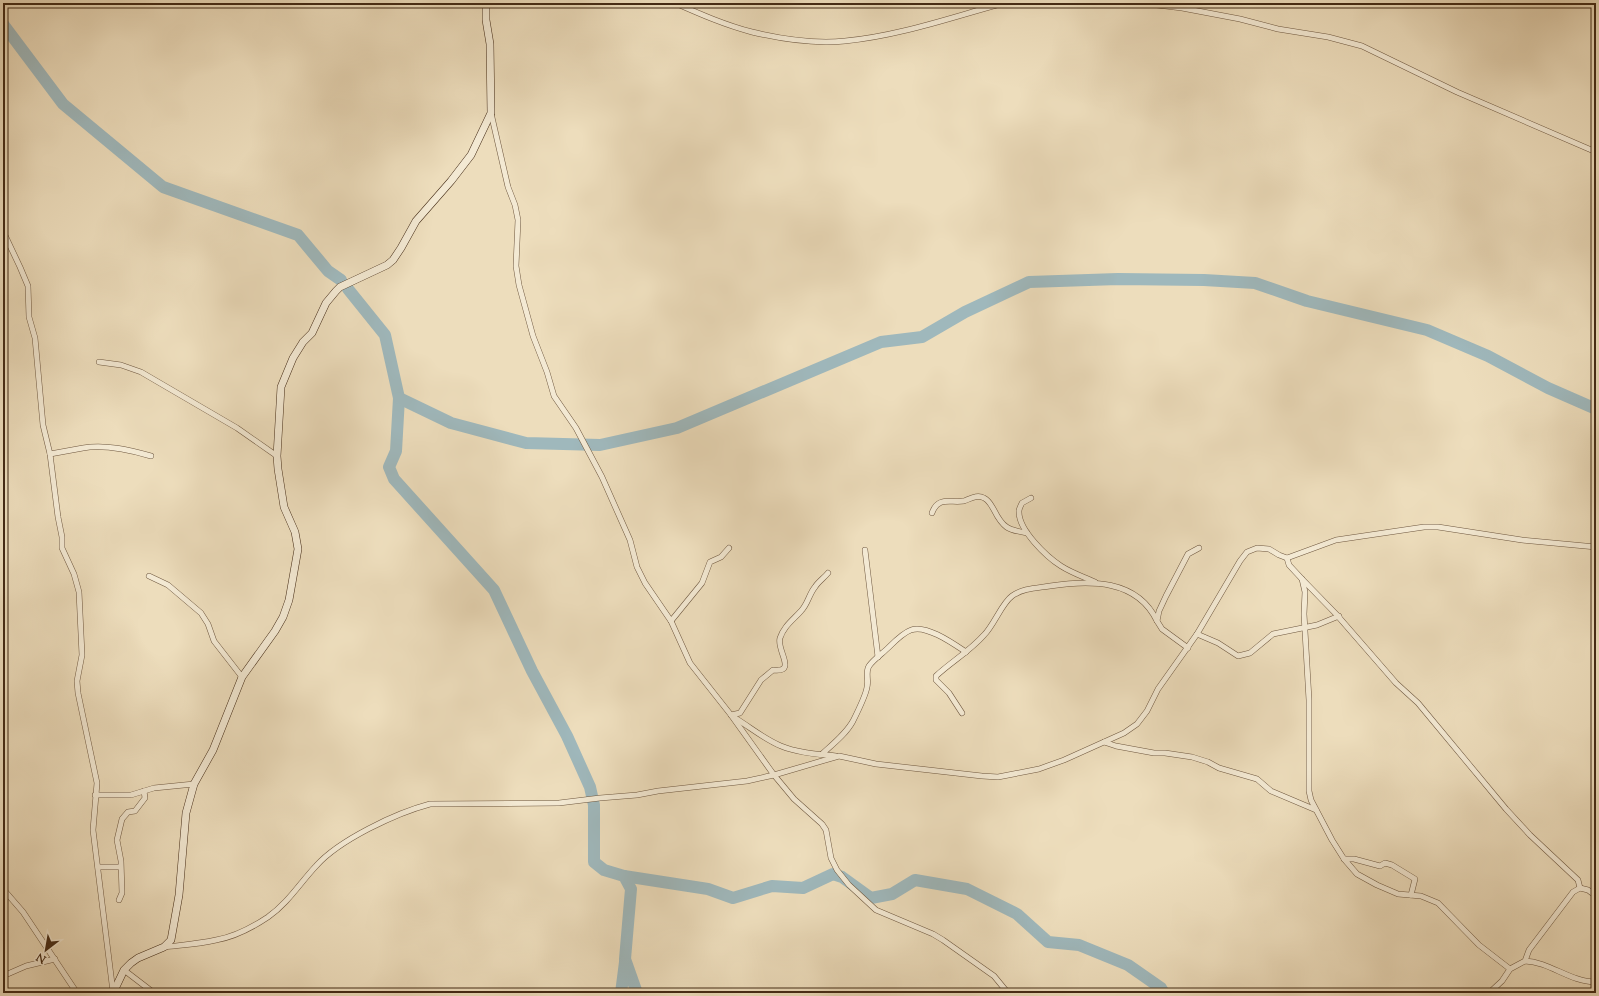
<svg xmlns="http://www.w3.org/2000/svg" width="1599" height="996" viewBox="0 0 1599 996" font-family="'Sorts Mill Goudy',serif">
	<rect width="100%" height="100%" fill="#edddbc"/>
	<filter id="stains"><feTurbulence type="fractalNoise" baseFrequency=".005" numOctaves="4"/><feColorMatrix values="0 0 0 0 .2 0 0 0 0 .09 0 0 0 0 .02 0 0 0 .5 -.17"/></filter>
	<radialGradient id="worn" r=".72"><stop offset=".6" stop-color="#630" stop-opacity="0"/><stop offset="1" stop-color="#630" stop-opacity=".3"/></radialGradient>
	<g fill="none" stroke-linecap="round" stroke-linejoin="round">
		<g stroke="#9fb8bc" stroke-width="12">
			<path d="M3 24 63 104 163 187 298 235 328 271 341 280"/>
			<path d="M348 289 385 335 399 398 396 451 389 467 394 479 494 590 532 671 567 736 590 787 594 805V862L604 870 624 876 631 889 625 959 637 993"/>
			<path d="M399 398 451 423 526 443 600 445 677 428 881 342 922 337 965 312 1029 282 1118 279 1204 280 1255 283 1307 301 1427 330 1488 356 1548 388 1596 409"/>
			<path d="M624 876 708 889 733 898 772 886 803 888 833 874 842 877 871 898 892 894 915 880 967 889 1017 914 1048 942 1079 945 1128 965 1161 988 1164 993"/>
			<path d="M621 993 625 962"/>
		</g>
		<defs>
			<g id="street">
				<path d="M675 3C700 14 725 25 752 32 781 39 814 44 845 41 899 36 952 17 1004 3"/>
				<path d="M1140 3 1182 8 1240 19 1278 29 1328 37 1362 46 1457 92 1596 152"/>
				<path d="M491 113 508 187 515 205 518 220 516 266 519 285 533 336 547 372 554 396 576 428 602 477 630 540 637 567 645 583 671 621 690 663 731 715 774 775 794 799 822 824 826 830 831 858 837 870 849 885 876 910 933 934 943 940 994 976 1008 993"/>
				<path d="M3 231 20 267 28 286 29 317 35 338 43 425 50 454 58 517 62 537V548L74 574 79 592 82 655 77 681 78 693 97 783 93 830 113 992"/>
				<path d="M99 362 121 365 141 372 237 428 277 456"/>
				<path d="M50 454C61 452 72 450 83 448 105 444 130 450 151 456"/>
				<path d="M1031 498 1022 503C1021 505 1019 509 1019 511 1018 530 1047 557 1061 566 1072 573 1084 577 1095 582"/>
				<path d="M932 513C938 496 950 503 964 501 970 499 977 494 984 498 989 500 991 505 994 510 1003 528 1008 530 1027 533"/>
				<path d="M865 550 878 657"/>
				<path d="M1287 558 1289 565 1302 579 1336 614 1396 683 1418 703 1506 809 1530 835 1578 880 1580 888 1588 890 1596 896"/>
				<path d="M149 576 168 585 201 613 208 624 214 641 242 677"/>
				<path d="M1302 579 1305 592 1304 614 1309 700V791L1311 800 1332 840 1344 859 1357 874 1377 885 1398 894 1421 896 1438 903 1479 945 1510 969"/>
				<path d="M671 621 702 583 710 562 721 557 729 548"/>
				<path d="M1197 634 1218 643 1238 656 1250 653 1273 634 1317 625 1339 616"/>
				<path d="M1188 648 1162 629 1157 621 1159 611 1166 596 1188 554 1199 548"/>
				<path d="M962 713 949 693 936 680V676C951 662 970 651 984 635 994 625 1002 603 1012 596 1023 588 1038 588 1050 586 1090 580 1137 579 1157 621"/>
				<path d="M731 715 740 713 761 680 773 670C798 673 776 650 780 638 784 626 793 620 801 611 808 604 809 594 815 587 818 582 824 578 828 573"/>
				<path d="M735 718C750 727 764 739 781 746 798 753 818 754 836 756"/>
				<path d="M1104 742 1116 746 1154 753H1165L1192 757 1208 762 1219 768 1257 779 1271 791 1316 810"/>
				<path d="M822 754C833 744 846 734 853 721 857 713 866 695 867 687 869 680 865 672 869 666 874 659 883 653 889 647 894 642 905 632 911 630 926 624 954 644 966 652"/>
				<path d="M95 795H131L154 788 194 784"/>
				<path d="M1344 859H1354L1380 866 1385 863 1392 865 1415 879 1411 895"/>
				<path d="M98 867H120"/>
				<path d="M3 889 23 912 77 993"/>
				<path d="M119 900 122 893 121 861 117 840 122 819 128 812 135 811 145 798 144 791"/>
				<path d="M165 947C182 945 199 944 216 940 234 937 253 927 268 917 288 903 300 883 316 866 339 840 396 813 430 804L559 803 600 798 637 795 658 791 747 781 774 775 839 756 876 764 982 776 998 777 1039 769 1064 760 1124 733 1137 724 1147 711 1158 689 1197 634 1240 561 1247 552 1257 548 1269 549 1279 555 1287 558 1336 540 1424 527H1438L1522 540 1596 547"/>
				<path d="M1525 961C1550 962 1570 982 1596 982"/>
				<path d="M124 970 154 993"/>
				<path d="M3 976 26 966 55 959"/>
				<path d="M1489 993 1502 981 1510 969 1525 961 1529 950 1573 892 1580 888"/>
			</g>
			<path id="secondary" d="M113 993 124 970 131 963 138 958 164 947 171 940 179 895 186 813 194 784 213 750 242 677 275 631 283 617 289 600 298 549 295 532 284 507 278 469 277 456 281 387 293 358 303 342 312 333 326 303 336 291 340 287 387 265 393 260 401 248 416 221 451 181 471 155 491 113 490 44 486 20V3"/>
		</defs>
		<use href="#street" stroke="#6e573f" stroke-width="6"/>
		<use href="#secondary" stroke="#432a15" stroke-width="8"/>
		<use href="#street" stroke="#f3e9d3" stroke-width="5"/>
		<use href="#secondary" stroke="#f3e9d3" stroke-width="7"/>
	</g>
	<rect width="1599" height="996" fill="none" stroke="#edddbc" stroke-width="16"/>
	<rect x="4" y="4" width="1591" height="988" fill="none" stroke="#432a15" stroke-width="2"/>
	<rect x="8" y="8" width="1583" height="980" fill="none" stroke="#432a15"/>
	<g transform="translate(46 950) rotate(211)" stroke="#f3e9d3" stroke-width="3" paint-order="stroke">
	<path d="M0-3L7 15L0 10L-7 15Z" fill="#432a15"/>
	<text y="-6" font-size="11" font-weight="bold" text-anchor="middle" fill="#432a15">N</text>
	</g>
	<rect width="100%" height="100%" filter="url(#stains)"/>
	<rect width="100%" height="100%" fill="url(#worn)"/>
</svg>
